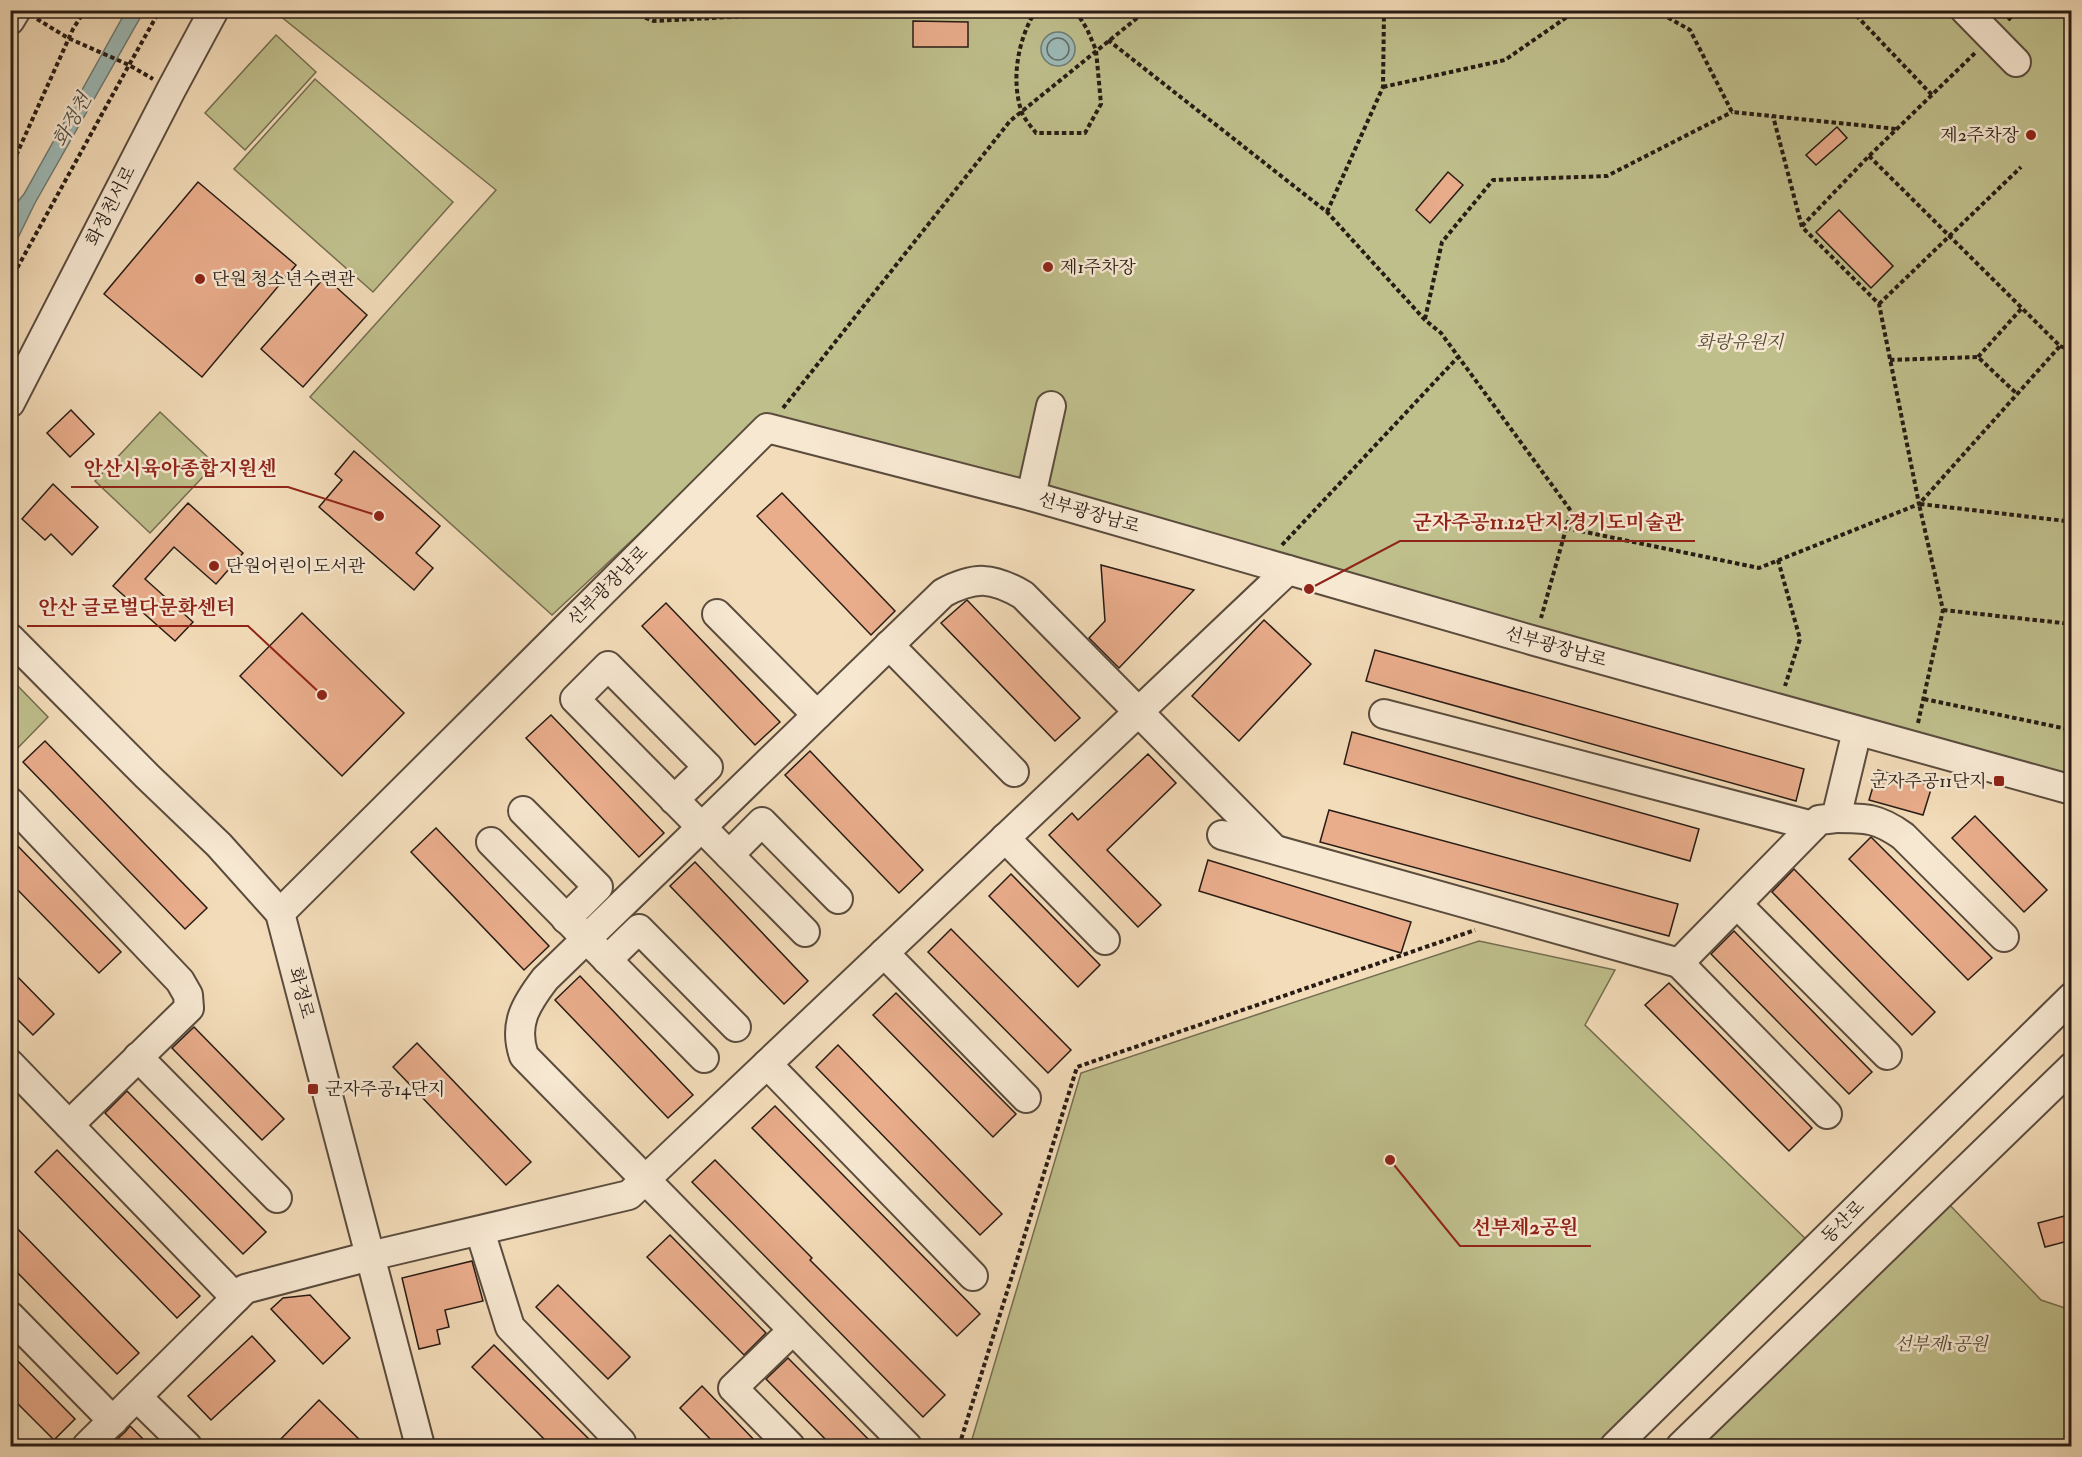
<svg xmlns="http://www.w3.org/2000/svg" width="2082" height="1457" viewBox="0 0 2082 1457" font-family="'IM FELL Double Pica','Noto Serif KR',serif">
	<rect width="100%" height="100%" fill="#f3dcb9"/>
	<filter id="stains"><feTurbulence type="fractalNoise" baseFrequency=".00333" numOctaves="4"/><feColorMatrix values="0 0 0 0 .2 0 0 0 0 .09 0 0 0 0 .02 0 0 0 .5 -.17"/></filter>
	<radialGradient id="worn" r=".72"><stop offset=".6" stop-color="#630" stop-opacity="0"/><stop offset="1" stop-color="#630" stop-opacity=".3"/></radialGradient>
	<g fill="#bfbf8c" stroke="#746e50" stroke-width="1.5">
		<path d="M274 11H2071V774L1776 695 766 415 552 615 310 397 496 190Z"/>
		<path d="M276 35 316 72 245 150 205 113Z"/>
		<path d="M315 79 453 202 373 292 234 169Z"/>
		<path d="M160 412 215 464 150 533 95 481Z"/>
		<path d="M13 681 48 717 11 755 10 684Z"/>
		<path d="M1479 941 1615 970 1585 1025 1813 1246 1609 1446H970L1081 1073Z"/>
		<path d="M1943 1198 2041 1300 2071 1310V1446H1691Z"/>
	</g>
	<g fill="#9dbab7" stroke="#6e7b76" stroke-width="1.5">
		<path d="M126 11H144L35 203 11 252V210L24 194Z"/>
		<circle cx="1058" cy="49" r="17"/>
	</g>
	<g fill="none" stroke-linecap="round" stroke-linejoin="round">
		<circle stroke="#626b66" stroke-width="1.5" cx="1058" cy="49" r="11"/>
	</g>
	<g fill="#eaad8c" stroke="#281c15" stroke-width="1.5">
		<path d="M913 21 968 22V47H913Z"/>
		<path d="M1837 127 1847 138 1816 165 1806 155Z"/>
		<path d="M1448 172 1463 185 1430 223 1416 210Z"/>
		<path d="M198 182 296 265 202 377 104 294Z"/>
		<path d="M1839 210 1893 266 1871 288 1816 232Z"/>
		<path d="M325 277 367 315 303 387 261 349Z"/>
		<path d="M71 410 94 434 70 457 47 433Z"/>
		<path d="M354 451 440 526 416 553 433 568 414 590 319 507 342 480 335 474Z"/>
		<path d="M53 484 98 527 72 555 51 534 45 540 22 519Z"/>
		<path d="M782 493 895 611 871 635 757 516Z"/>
		<path d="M188 503 243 553 216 584 174 547 145 579 193 622 175 641 113 586Z"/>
		<path d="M1101 565 1194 590 1119 668 1089 638 1105 621Z"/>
		<path d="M967 600 1080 718 1055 741 941 623Z"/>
		<path d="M666 603 780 722 755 745 642 626Z"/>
		<path d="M302 613 404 713 342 776 240 676Z"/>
		<path d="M1264 620 1311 664 1239 741 1192 696Z"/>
		<path d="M1375 650 1804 769 1796 801 1366 681Z"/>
		<path d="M551 715 664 833 639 857 526 738Z"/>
		<path d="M1352 732 1699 829 1690 861 1344 764Z"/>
		<path d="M45 741 207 908 185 929 23 762Z"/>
		<path d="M810 751 923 870 899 893 785 775Z"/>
		<path d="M1148 754 1176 783 1107 850 1161 905 1138 927 1049 835 1072 813 1078 820Z"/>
		<path d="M1878 770 1932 786 1923 815 1869 800Z"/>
		<path d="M1329 810 1678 904 1669 936 1320 842Z"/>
		<path d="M1975 816 2047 890 2024 912 1952 838Z"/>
		<path d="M436 828 549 946 524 970 411 852Z"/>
		<path d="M1871 837 1992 958 1968 980 1849 859Z"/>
		<path d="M10 838 121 952 99 973 10 882Z"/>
		<path d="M1208 860 1411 922 1401 953 1199 891Z"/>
		<path d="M695 862 808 981 784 1004 670 886Z"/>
		<path d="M1794 869 1935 1012 1912 1035 1772 892Z"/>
		<path d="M1011 874 1100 965 1078 987 989 896Z"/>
		<path d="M951 929 1071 1050 1048 1073 928 952Z"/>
		<path d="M1734 931 1872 1072 1849 1094 1711 954Z"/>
		<path d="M10 969 54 1014 33 1035 10 1012Z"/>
		<path d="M580 976 693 1095 668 1118 555 1000Z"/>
		<path d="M1669 983 1812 1128 1789 1151 1645 1005Z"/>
		<path d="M896 993 1016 1114 993 1137 873 1015Z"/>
		<path d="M194 1027 284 1119 262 1140 172 1048Z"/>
		<path d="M417 1043 531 1162 506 1185 393 1067Z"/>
		<path d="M838 1045 1002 1214 980 1235 816 1067Z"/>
		<path d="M127 1091 266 1232 243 1254 105 1113Z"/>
		<path d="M775 1106 980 1314 957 1336 752 1128Z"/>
		<path d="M57 1150 200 1296 177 1318 35 1172Z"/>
		<path d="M715 1160 812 1258 810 1260 945 1395 923 1417 692 1182Z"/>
		<path d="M2072 1214V1240L2045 1247 2038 1223Z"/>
		<path d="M10 1221 139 1353 117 1374 10 1265Z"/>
		<path d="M670 1235 766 1333 744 1355 647 1257Z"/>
		<path d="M472 1261 483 1301 445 1310 449 1327 437 1330 440 1344 419 1349 402 1278Z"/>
		<path d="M558 1285 630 1357 608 1379 536 1307Z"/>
		<path d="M310 1295 350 1338 323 1364 271 1309 283 1298Z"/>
		<path d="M252 1336 275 1361 211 1420 188 1396Z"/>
		<path d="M494 1345 596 1446H551L472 1367Z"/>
		<path d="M10 1353 75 1419 54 1440 10 1396Z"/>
		<path d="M788 1358 875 1446H832L766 1379Z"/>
		<path d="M702 1386 760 1446H717L680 1408Z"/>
		<path d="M319 1400 366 1446H274Z"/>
		<path d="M130 1426 150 1446H110L125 1432Z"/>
	</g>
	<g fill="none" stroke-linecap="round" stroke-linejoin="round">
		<defs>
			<g id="minor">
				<path d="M1965 10 2016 62"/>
				<path d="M10 20 16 10"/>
				<path d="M10 403 171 90 214 10"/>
				<path d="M1031 496 1051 406"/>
				<path d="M717 614 817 715"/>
				<path d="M10 638 147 776 219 845 280 913 420 1446"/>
				<path d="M889 645 1014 772"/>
				<path d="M1384 714 1813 826"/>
				<path d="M674 800 708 767 608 666 575 699 805 932"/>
				<path d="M10 802 180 981 188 995 189 1008 69 1125"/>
				<path d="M523 811 598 887 566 919"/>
				<path d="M1836 818C1866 818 1878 818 1903 836L2004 937"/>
				<path d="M1222 835 1679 963 1819 820 1836 818 1857 731"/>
				<path d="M1005 838 1105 940"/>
				<path d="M491 842 704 1058"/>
				<path d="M729 855 762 822 838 899"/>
				<path d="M1737 904 1887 1055"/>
				<path d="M280 913 767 428 1031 496 1535 641 2072 790"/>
				<path d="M884 953 1026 1098"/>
				<path d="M607 960 639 929 736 1027"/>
				<path d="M1679 963 1827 1114"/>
				<path d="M138 1057 277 1198"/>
				<path d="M10 1064 236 1298"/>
				<path d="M767 1064 973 1276"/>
				<path d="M480 1231 510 1327 621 1442"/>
				<path d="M10 1316 113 1421"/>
				<path d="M137 1397 187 1446"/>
				<path d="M87 1446 245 1289 370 1256 629 1195 1288 570"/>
				<path d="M790 1446 733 1388 793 1330"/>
				<path d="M907 1446 524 1056C513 1024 526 1004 545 979L943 593C975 576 992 577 1023 595L1274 849"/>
				<path d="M1615 1446 2072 997"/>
				<path d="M1681 1446 2072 1067"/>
			</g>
		</defs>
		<use href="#minor" stroke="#5b4c3e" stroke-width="32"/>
		<g stroke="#281c15" stroke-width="4" stroke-dasharray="4.5 3" stroke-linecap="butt">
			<path d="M624 10 654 21 866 10"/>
			<path d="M1036 10C1018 39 1011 78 1021 110 1023 118 1031 126 1036 133H1085L1101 104 1096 50 1087 29 1075 10"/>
			<path d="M1655 10 1690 30 1732 112 1897 129"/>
			<path d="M1851 10 1932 95"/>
			<path d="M37 19 68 38 129 65 153 79"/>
			<path d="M2008 20 2018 10"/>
			<path d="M1108 40 1327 212 1425 320 1441 333 1571 511 1541 618"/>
			<path d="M1383 87 1505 60 1577 10"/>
			<path d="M1869 156 2060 346 1920 503"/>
			<path d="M10 169 73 29 85 10"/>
			<path d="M1327 212 1383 87 1384 10"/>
			<path d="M1802 226 1869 156 1975 53"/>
			<path d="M10 281 129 65 160 10"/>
			<path d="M1879 304 2021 167"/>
			<path d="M1425 319 1442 242 1493 180 1607 176 1732 112"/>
			<path d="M2060 346 2072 351"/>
			<path d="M1978 357 2022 308"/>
			<path d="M1890 360 1978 357 2017 394"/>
			<path d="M783 408 1010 121 1147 10"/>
			<path d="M1920 504 2066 521 2072 533"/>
			<path d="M2066 521 2072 518"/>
			<path d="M1566 528 1759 568 1919 504 1879 304 1802 227 1773 116"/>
			<path d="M1282 545 1458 357"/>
			<path d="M1778 560 1800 639 1785 686"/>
			<path d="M1943 610 2072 624"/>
			<path d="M1924 699 2072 730"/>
			<path d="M1918 723 1943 610 1919 504"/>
			<path d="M959 1446 1077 1067 1475 930"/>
		</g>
		<use href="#minor" stroke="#f7e8d2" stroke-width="28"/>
	</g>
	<g fill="#8f2418" stroke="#f7e8d2" stroke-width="2">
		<circle cx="2031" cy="135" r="6"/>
		<circle cx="1048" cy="267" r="6"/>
		<circle cx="200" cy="279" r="6"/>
		<circle cx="214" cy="566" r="6"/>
		<rect x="1993" y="775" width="12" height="12" rx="3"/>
		<rect x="307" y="1083" width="12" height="12" rx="3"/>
	</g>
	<g text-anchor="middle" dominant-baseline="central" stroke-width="5" stroke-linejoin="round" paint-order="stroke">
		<g font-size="18" fill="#281c15" stroke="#f7e8d2" text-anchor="start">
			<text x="2019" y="135" text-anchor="end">제2주차장</text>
			<text x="1060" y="267">제1주차장</text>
			<text x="212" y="279">단원 청소년수련관</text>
			<text x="226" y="566">단원어린이도서관</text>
			<text x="1987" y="781" text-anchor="end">군자주공11단지</text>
			<text x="325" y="1089">군자주공14단지</text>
		</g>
		<g font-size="18" fill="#281c15" stroke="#f7e8d2">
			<text transform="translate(111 206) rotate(-63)">화정천서로</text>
			<text transform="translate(1089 513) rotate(16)">선부광장남로</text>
			<text transform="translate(608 586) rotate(-45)">선부광장남로</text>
			<text transform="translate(1556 647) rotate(16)">선부광장남로</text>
			<text transform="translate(301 993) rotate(75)">화정로</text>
			<text transform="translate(1843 1222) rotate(-45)">동산로</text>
		</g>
		<g font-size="18" font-style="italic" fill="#554d39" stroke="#f7e8d2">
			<text x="1740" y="342">화랑유원지</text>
			<text x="1941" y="1344">선부제1공원</text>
		</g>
		<g font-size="20" font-style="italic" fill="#4b4b46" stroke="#f7e8d2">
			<text transform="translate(72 120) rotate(-61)">화정천</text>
		</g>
	</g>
	<path fill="none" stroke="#8f2418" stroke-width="2" d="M379 516L288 487H71M1309 589L1400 541H1695M322 695L248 626H27M1390 1160L1460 1246H1591"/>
	<g fill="#8f2418" stroke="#f7e8d2" stroke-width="2">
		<circle cx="379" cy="516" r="6"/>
		<circle cx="1309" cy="589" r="6"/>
		<circle cx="322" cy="695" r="6"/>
		<circle cx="1390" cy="1160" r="6"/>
	</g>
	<g font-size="20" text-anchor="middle" font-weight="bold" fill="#8f2418" stroke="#f7e8d2" stroke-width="5" stroke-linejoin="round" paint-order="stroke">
		<text x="180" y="475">안산시육아종합지원센</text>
		<text x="1548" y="529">군자주공11.12단지.경기도미술관</text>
		<text x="137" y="614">안산 글로벌다문화센터</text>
		<text x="1525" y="1234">선부제2공원</text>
	</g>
	<rect width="2082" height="1457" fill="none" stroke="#f3dcb9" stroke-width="36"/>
	<rect x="12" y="12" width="2058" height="1433" fill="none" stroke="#281c15" stroke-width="3"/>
	<rect x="18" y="18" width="2046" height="1421" fill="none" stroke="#281c15" stroke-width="1.5"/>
	<rect width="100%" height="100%" filter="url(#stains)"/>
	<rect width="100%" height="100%" fill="url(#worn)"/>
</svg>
